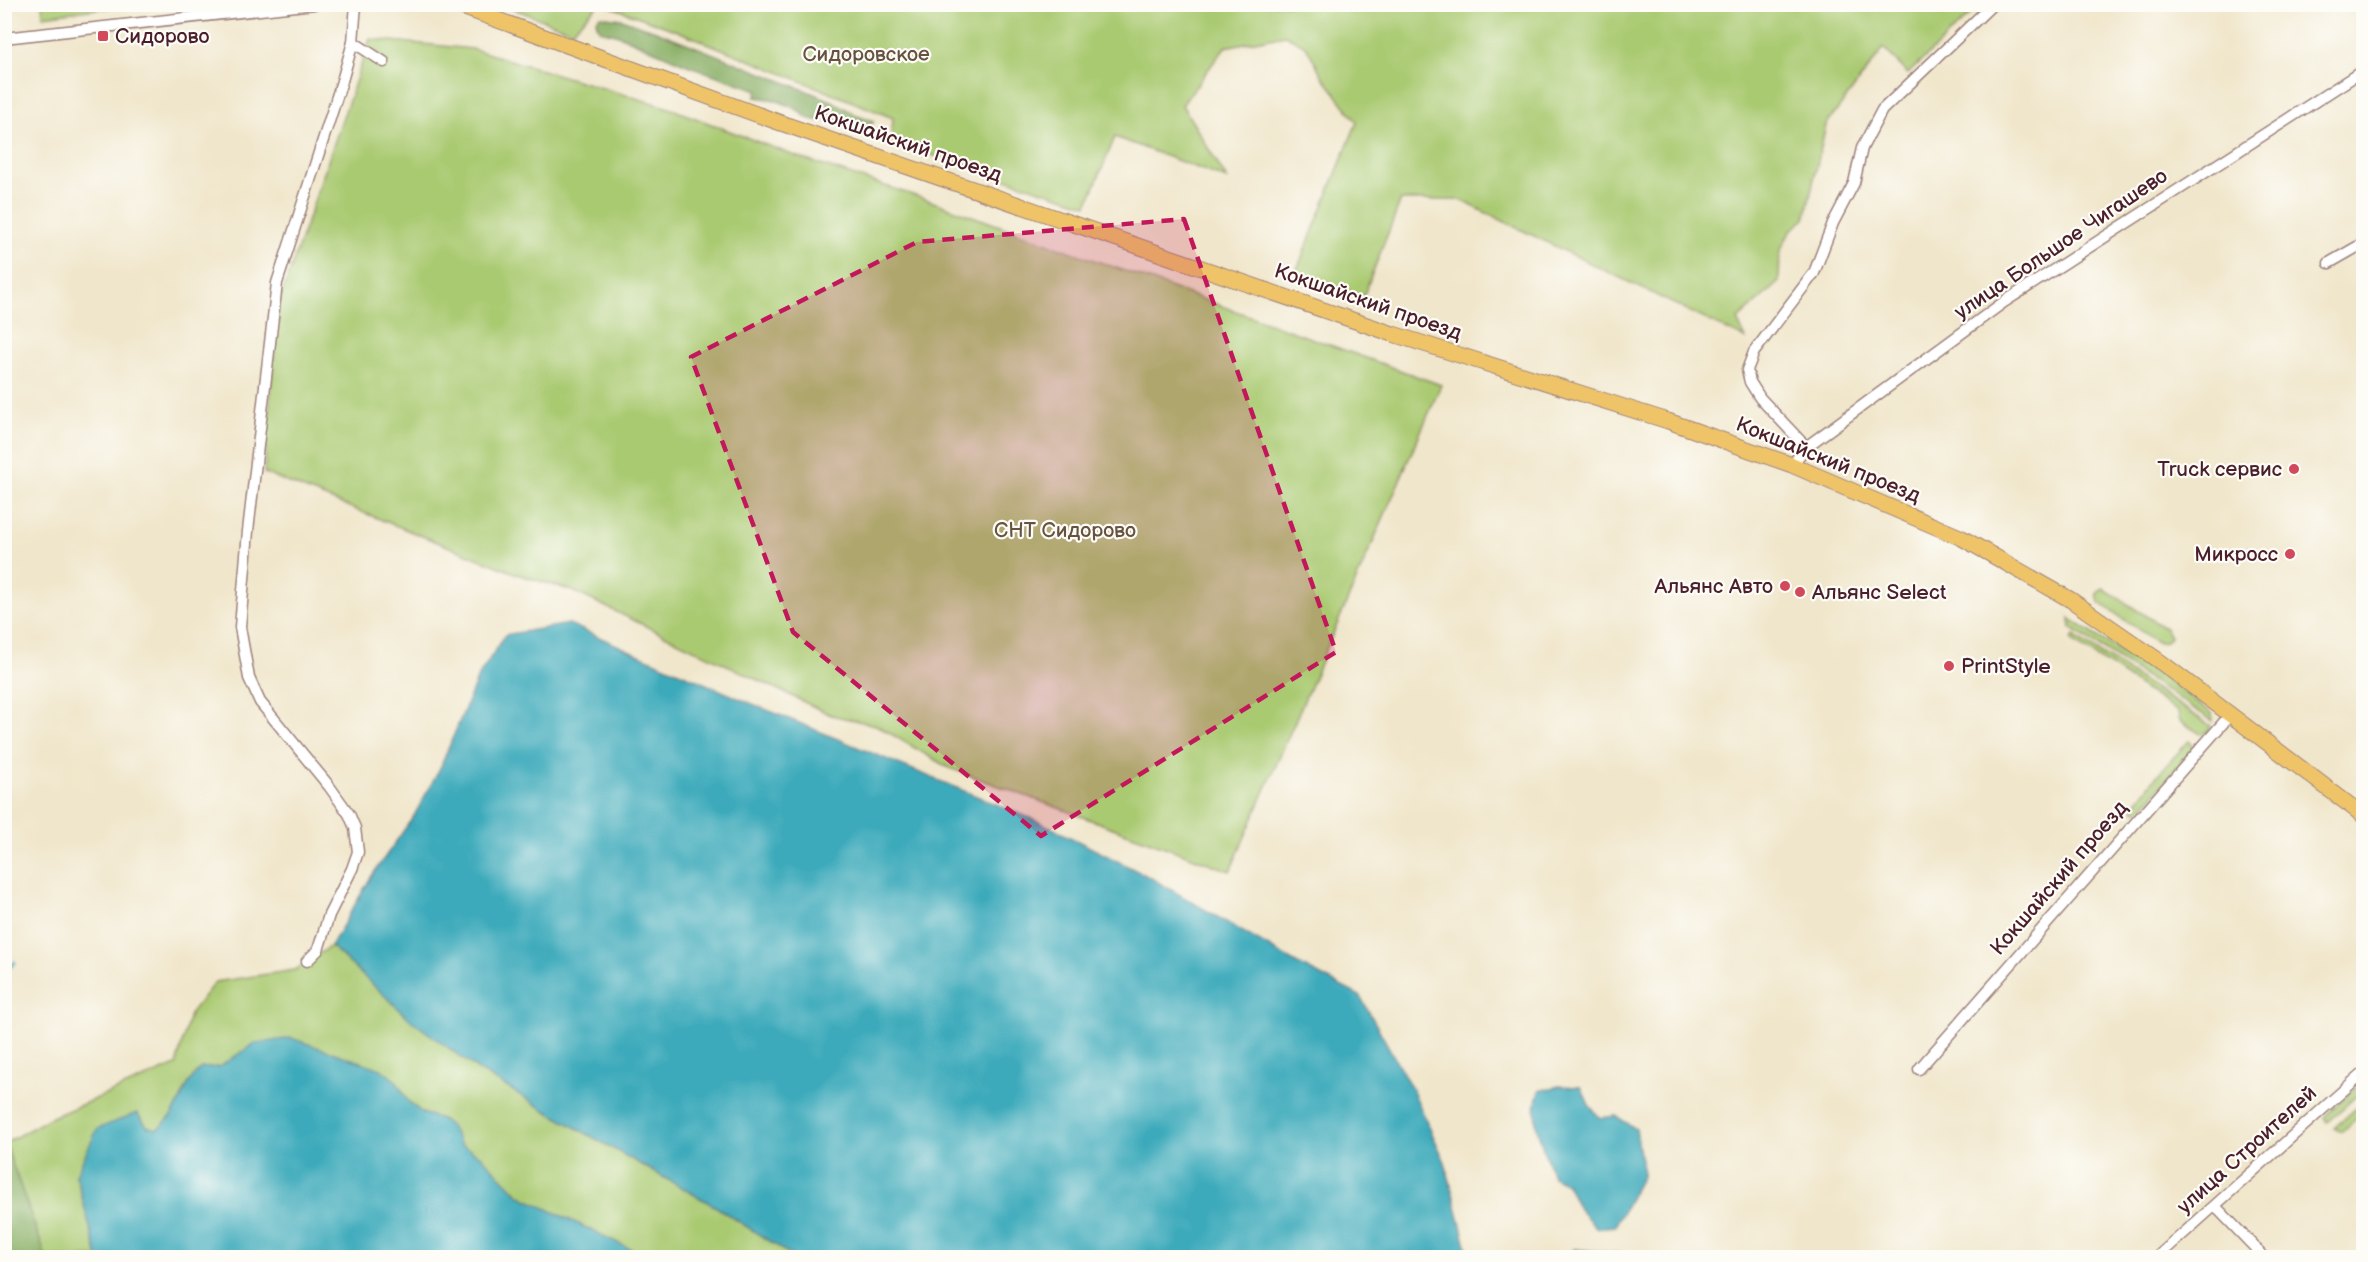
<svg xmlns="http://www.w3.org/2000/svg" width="2368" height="1262" viewBox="0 0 2368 1262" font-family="'Balsamiq Sans',sans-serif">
	<rect width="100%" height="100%" fill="#fdfcf7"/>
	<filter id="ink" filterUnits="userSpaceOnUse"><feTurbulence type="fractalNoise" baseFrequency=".0167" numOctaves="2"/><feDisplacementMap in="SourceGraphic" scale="12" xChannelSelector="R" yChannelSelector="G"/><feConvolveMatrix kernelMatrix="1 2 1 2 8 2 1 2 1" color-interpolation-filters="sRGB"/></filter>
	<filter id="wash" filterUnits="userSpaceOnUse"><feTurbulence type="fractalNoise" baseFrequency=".008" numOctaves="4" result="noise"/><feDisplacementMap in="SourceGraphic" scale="24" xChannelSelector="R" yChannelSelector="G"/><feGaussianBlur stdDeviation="1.35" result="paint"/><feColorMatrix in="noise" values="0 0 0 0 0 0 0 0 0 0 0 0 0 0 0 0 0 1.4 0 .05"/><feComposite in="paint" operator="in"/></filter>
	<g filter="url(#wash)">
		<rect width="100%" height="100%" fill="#f0e6cb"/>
		<g fill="#aaca72" stroke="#7a744e" stroke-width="1.5">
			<path d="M42 4H126V5L43 16Z"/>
			<path d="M503 5 598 4V5L572 31Z"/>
			<path d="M606 5H1980L1908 74 1884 48 1826 125 1805 219 1791 230 1780 251 1779 282 1737 320 1746 339 1460 200H1401L1363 297 1296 272 1357 122 1323 77 1306 46 1285 35 1225 47 1182 105 1227 179 1115 137 1087 205 891 142 893 118 675 30Z"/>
			<path d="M370 39 473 49 669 108 803 159 925 199 1441 385 1230 871 947 767 876 725 831 715 573 591 520 575 264 473 278 306Z"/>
			<path d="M2103 588 2166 629 2170 637 2166 642 2158 643 2099 602 2097 594Z"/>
			<path d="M2070 619 2172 684 2212 713 2213 721 2071 628Z"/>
			<path d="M2074 636 2211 726 2206 733 2201 734 2180 721 2178 712 2071 640Z"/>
			<path d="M2189 741 2193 746 2191 752 2140 810 2134 811 2133 807 2159 773Z"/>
			<path d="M331 946 412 1021 480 1071 550 1113 718 1208 794 1257H647L520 1196 481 1156 461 1145 451 1127 441 1119 422 1113 408 1101 396 1081 254 1044 219 1067 201 1068C180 1087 183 1111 157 1129L147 1126 76 1175 98 1257H45L5 1143 50 1118 176 1065 190 1014 215 982 295 970Z"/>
			<path d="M2363 1081V1090L2327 1122 2324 1117 2329 1112Z"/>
			<path d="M2363 1102V1113L2342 1131 2334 1128Z"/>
		</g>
		<g fill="#87ae64" stroke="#686648" stroke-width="1.5">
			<path d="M600 16 621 19 656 31 832 101 860 117 874 121 869 129 852 127 832 118 820 121 807 118 798 110 776 100 756 97 757 90 687 65 616 34 599 30 596 21Z"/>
			<path d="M4 1142 5 1143 46 1257H5Z"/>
		</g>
		<g fill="#3daabb" stroke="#446473" stroke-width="1.5">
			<path d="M5 427 9 491 5 493H4Z"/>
			<path d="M569 624 738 698 1042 823 1151 878 1296 963 1360 996 1412 1089 1445 1162 1469 1257H794L718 1208 550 1113 480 1071 412 1021 331 946 371 877 414 816 441 766 478 677 505 635Z"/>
			<path d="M291 1038 381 1069 396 1081 408 1101 422 1113 441 1119 451 1127 461 1145 481 1156 520 1196 647 1257H98L76 1175 97 1129 137 1113 147 1126 157 1129C183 1111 180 1087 201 1068L219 1067 254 1044Z"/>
			<path d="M1559 1086 1581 1087 1589 1105 1600 1118 1616 1116 1636 1129 1643 1174 1615 1226 1597 1228 1579 1209 1567 1184 1553 1177C1544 1150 1528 1118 1539 1091Z"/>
			<path d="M1574 1249 1652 1257H1573Z"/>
		</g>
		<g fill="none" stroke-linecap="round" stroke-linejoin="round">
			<path stroke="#3daabb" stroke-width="3" d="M4 973 15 962"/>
		</g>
	</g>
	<g filter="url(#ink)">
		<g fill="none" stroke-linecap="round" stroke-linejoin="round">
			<defs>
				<g id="minor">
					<path d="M4 38 314 4"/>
					<path d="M353 42 384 62"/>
					<path d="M2329 263 2364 243"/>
					<path d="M1806 447 1760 398 1750 382 1747 370 1754 352 1814 273 1833 223 1854 183 1862 148 1882 110 1993 4"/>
					<path d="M1792 465 1806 447 2004 302 2364 70"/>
					<path d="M307 961 318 950 329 915 352 869 358 852 355 828 349 814 329 786 260 702 249 678 240 627 248 531 277 283 342 81 353 42 356 4"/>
					<path d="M1919 1069 2231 714"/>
					<path d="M2215 1206 2265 1258"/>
					<path d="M2156 1258 2364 1072"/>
				</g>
				<path id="primary" d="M454 4 778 122 1393 334 1668 421 1792 465 1962 538 2071 600 2162 663 2364 816"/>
			</defs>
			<use href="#minor" stroke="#9d827b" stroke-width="13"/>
			<use href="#primary" stroke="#9d827b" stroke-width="17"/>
			<use href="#minor" stroke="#fff" stroke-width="10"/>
			<use href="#primary" stroke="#efc469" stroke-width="15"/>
		</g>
	</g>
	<path fill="#c2185b" fill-opacity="0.2" stroke="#c2185b" stroke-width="4.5" stroke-dasharray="12 8" stroke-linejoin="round" d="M1184 219 1336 652 1041 836 793 632 691 357 917 242Z"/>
	<g fill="#d1495b" stroke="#fdfcf7" stroke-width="2">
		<rect x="97" y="30" width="12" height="12" rx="3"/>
		<circle cx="2294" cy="469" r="6"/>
		<circle cx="2290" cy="554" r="6"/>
		<circle cx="1785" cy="586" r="6"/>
		<circle cx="1800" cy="592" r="6"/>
		<circle cx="1949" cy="666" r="6"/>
	</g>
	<g text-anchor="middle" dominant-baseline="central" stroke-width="4.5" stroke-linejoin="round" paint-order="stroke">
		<g font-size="21" fill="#4a1f2b" stroke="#fdfcf7" text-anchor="start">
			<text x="115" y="36">Сидорово</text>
			<text x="2282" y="469" text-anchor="end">Truck сервис</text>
			<text x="2278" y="554" text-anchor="end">Микросс</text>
			<text x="1773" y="586" text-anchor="end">Альянс Авто</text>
			<text x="1812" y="592">Альянс Select</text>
			<text x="1961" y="666">PrintStyle</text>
		</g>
		<g font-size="21" fill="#675240" stroke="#fdfcf7">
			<text x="866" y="54">Сидоровское</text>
			<text x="1065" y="530">СНТ Сидорово</text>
		</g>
		<g font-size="21" fill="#4a1f2b" stroke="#fdfcf7">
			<text transform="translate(908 144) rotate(19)">Кокшайский проезд</text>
			<text transform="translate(2061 244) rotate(-34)">улица Большое Чигашево</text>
			<text transform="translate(1368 302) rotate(19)">Кокшайский проезд</text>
			<text transform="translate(1828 460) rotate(22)">Кокшайский проезд</text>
			<text transform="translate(2059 878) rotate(-49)">Кокшайский проезд</text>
			<text transform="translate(2247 1150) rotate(-42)">улица Строителей</text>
		</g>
	</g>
	<rect width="2368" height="1262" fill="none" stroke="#fdfcf7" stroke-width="24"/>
</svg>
